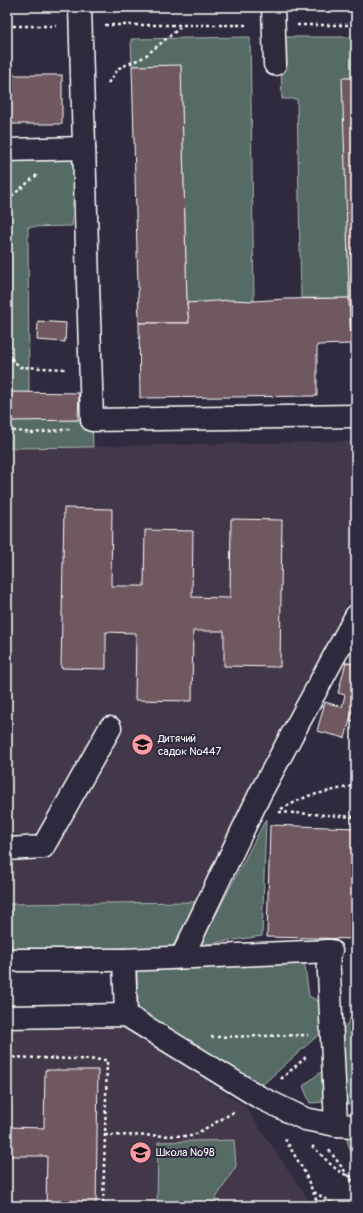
<svg xmlns="http://www.w3.org/2000/svg" width="363" height="1213" viewBox="0 0 363 1213" font-family="Pangolin,sans-serif">
	<rect width="100%" height="100%" fill="#2f2a3d"/>
	<filter id="ink" filterUnits="userSpaceOnUse"><feTurbulence type="fractalNoise" baseFrequency=".025" numOctaves="2"/><feDisplacementMap in="SourceGraphic" scale="8" xChannelSelector="R" yChannelSelector="G"/><feConvolveMatrix kernelMatrix="1 2 1 2 8 2 1 2 1" color-interpolation-filters="sRGB"/></filter>
	<g filter="url(#ink)">
		<g fill="#423848">
			<path d="M356 441V586L198 902 7 905V448Z"/>
			<path d="M124 1026 245 1106 307 1198 309 1206H7V1028Z"/>
		</g>
		<g fill="#576b66" stroke="#abb5b2">
			<path d="M250 37 254 301 187 303 181 66H132L131 39Z"/>
			<path d="M280 37H356V78H343L349 298H301L297 99H282Z"/>
			<path d="M75 159 72 226 28 227 29 393 11 392 12 420H92L93 447 7 448V160Z"/>
			<path d="M266 819 262 936 200 945Z"/>
			<path d="M198 902 171 949 7 950V904Z"/>
			<path d="M304 960 309 996 342 1014 261 1086 138 1012 137 967Z"/>
			<path d="M356 1011V1107L340 1101 310 1103 303 1086 326 1068 342 1031Z"/>
			<path d="M346 1137H356V1167Z"/>
			<path d="M234 1140 236 1166 211 1206H157L158 1142Z"/>
		</g>
		<g fill="#705961" stroke="#fff">
			<path d="M181 65 187 303 189 323H139L132 66Z"/>
			<rect x="7" y="75" width="55" height="49"/>
			<path d="M342 78H356V344H351Z"/>
			<path d="M349 298 351 344 317 345V396L140 398 139 323H189L187 303 231 300 254 301 285 299Z"/>
			<path d="M38 321 66 323 65 342 37 340Z"/>
			<path d="M11 392 79 393 78 420 12 421Z"/>
			<path d="M64 508 112 509 111 586H144L145 530 193 531 192 597 230 598 231 519 282 520 280 667 224 666V631H193L192 701 135 700 136 633 106 632V669L61 668Z"/>
			<path d="M346 662 356 665V698L345 738 317 731 325 702 342 707 345 695 338 693Z"/>
			<path d="M356 698V722L350 720Z"/>
			<path d="M270 825 356 828V939L267 937Z"/>
			<path d="M45 1070H98L96 1206H46L47 1156H8L7 1206V1080H10L9 1127 44 1128Z"/>
		</g>
		<g fill="none" stroke-linecap="round" stroke-linejoin="round">
			<defs>
				<g id="minor">
					<path d="M80 7 92 420 356 416"/>
					<path d="M273 7 275 64"/>
					<path d="M7 150 84 148"/>
					<path d="M7 849 43 847 110 728"/>
					<path d="M328 951 336 1125"/>
					<path d="M182 957 260 794 356 616"/>
					<path d="M7 960H124L331 951"/>
					<path d="M124 960 126 1015"/>
					<path d="M7 1017 126 1015 259 1097 305 1119 336 1125 356 1126"/>
				</g>
			</defs>
			<use href="#minor" stroke="#fff" stroke-width="25"/>
			<g stroke="#fff" stroke-width="2.5" stroke-dasharray="3 3" stroke-linecap="butt">
				<path d="M105 25H248"/>
				<path d="M297 25H356"/>
				<path d="M7 26H56"/>
				<path d="M108 83 119 68 144 57 182 26"/>
				<path d="M7 200 37 175"/>
				<path d="M7 354 20 367 67 369"/>
				<path d="M7 430 33 433 70 429"/>
				<path d="M281 809 308 796 356 785"/>
				<path d="M279 812 356 817"/>
				<path d="M211 1037 308 1035"/>
				<path d="M7 1057 107 1060 103 1206"/>
				<path d="M281 1079 307 1056"/>
				<path d="M105 1135 192 1136 234 1112"/>
				<path d="M285 1139 304 1171 319 1206"/>
				<path d="M312 1146C325 1157 338 1177 356 1177"/>
				<path d="M329 1150 356 1186"/>
				<path d="M314 1192 337 1206"/>
			</g>
			<use href="#minor" stroke="#2f2a3d" stroke-width="22"/>
		</g>
	</g>
	<defs>
		<symbol id="school-disc" viewBox="-11 -11 22 22"><circle r="9.5" fill="#ff9aa2" stroke="#2f2a3d"/><path d="M0-5L7-2L0 1L-7-2ZM-4 1L0 2.5L4 1V4Q0 6-4 4Z" fill="#111"/></symbol>
	</defs>
	<g fill-rule="evenodd">
		<use href="#school-disc" x="130" y="732" width="25" height="25"/>
		<use href="#school-disc" x="128" y="1140" width="25" height="25"/>
	</g>
	<g text-anchor="middle" dominant-baseline="central" stroke-width="4" stroke-linejoin="round" paint-order="stroke">
		<g font-size="11" fill="#fff" stroke="#2f2a3d" text-anchor="start">
			<text x="158" y="738">Дитячий<tspan x="158" dy="13">садок №447</tspan></text>
			<text x="156" y="1152">Школа №98</text>
		</g>
	</g>
	<rect width="363" height="1213" fill="none" stroke="#2f2a3d" stroke-width="24"/>
	<rect x="12" y="12" width="339" height="1189" fill="none" stroke="#fff" stroke-width="1.5" filter="url(#ink)"/>
</svg>
